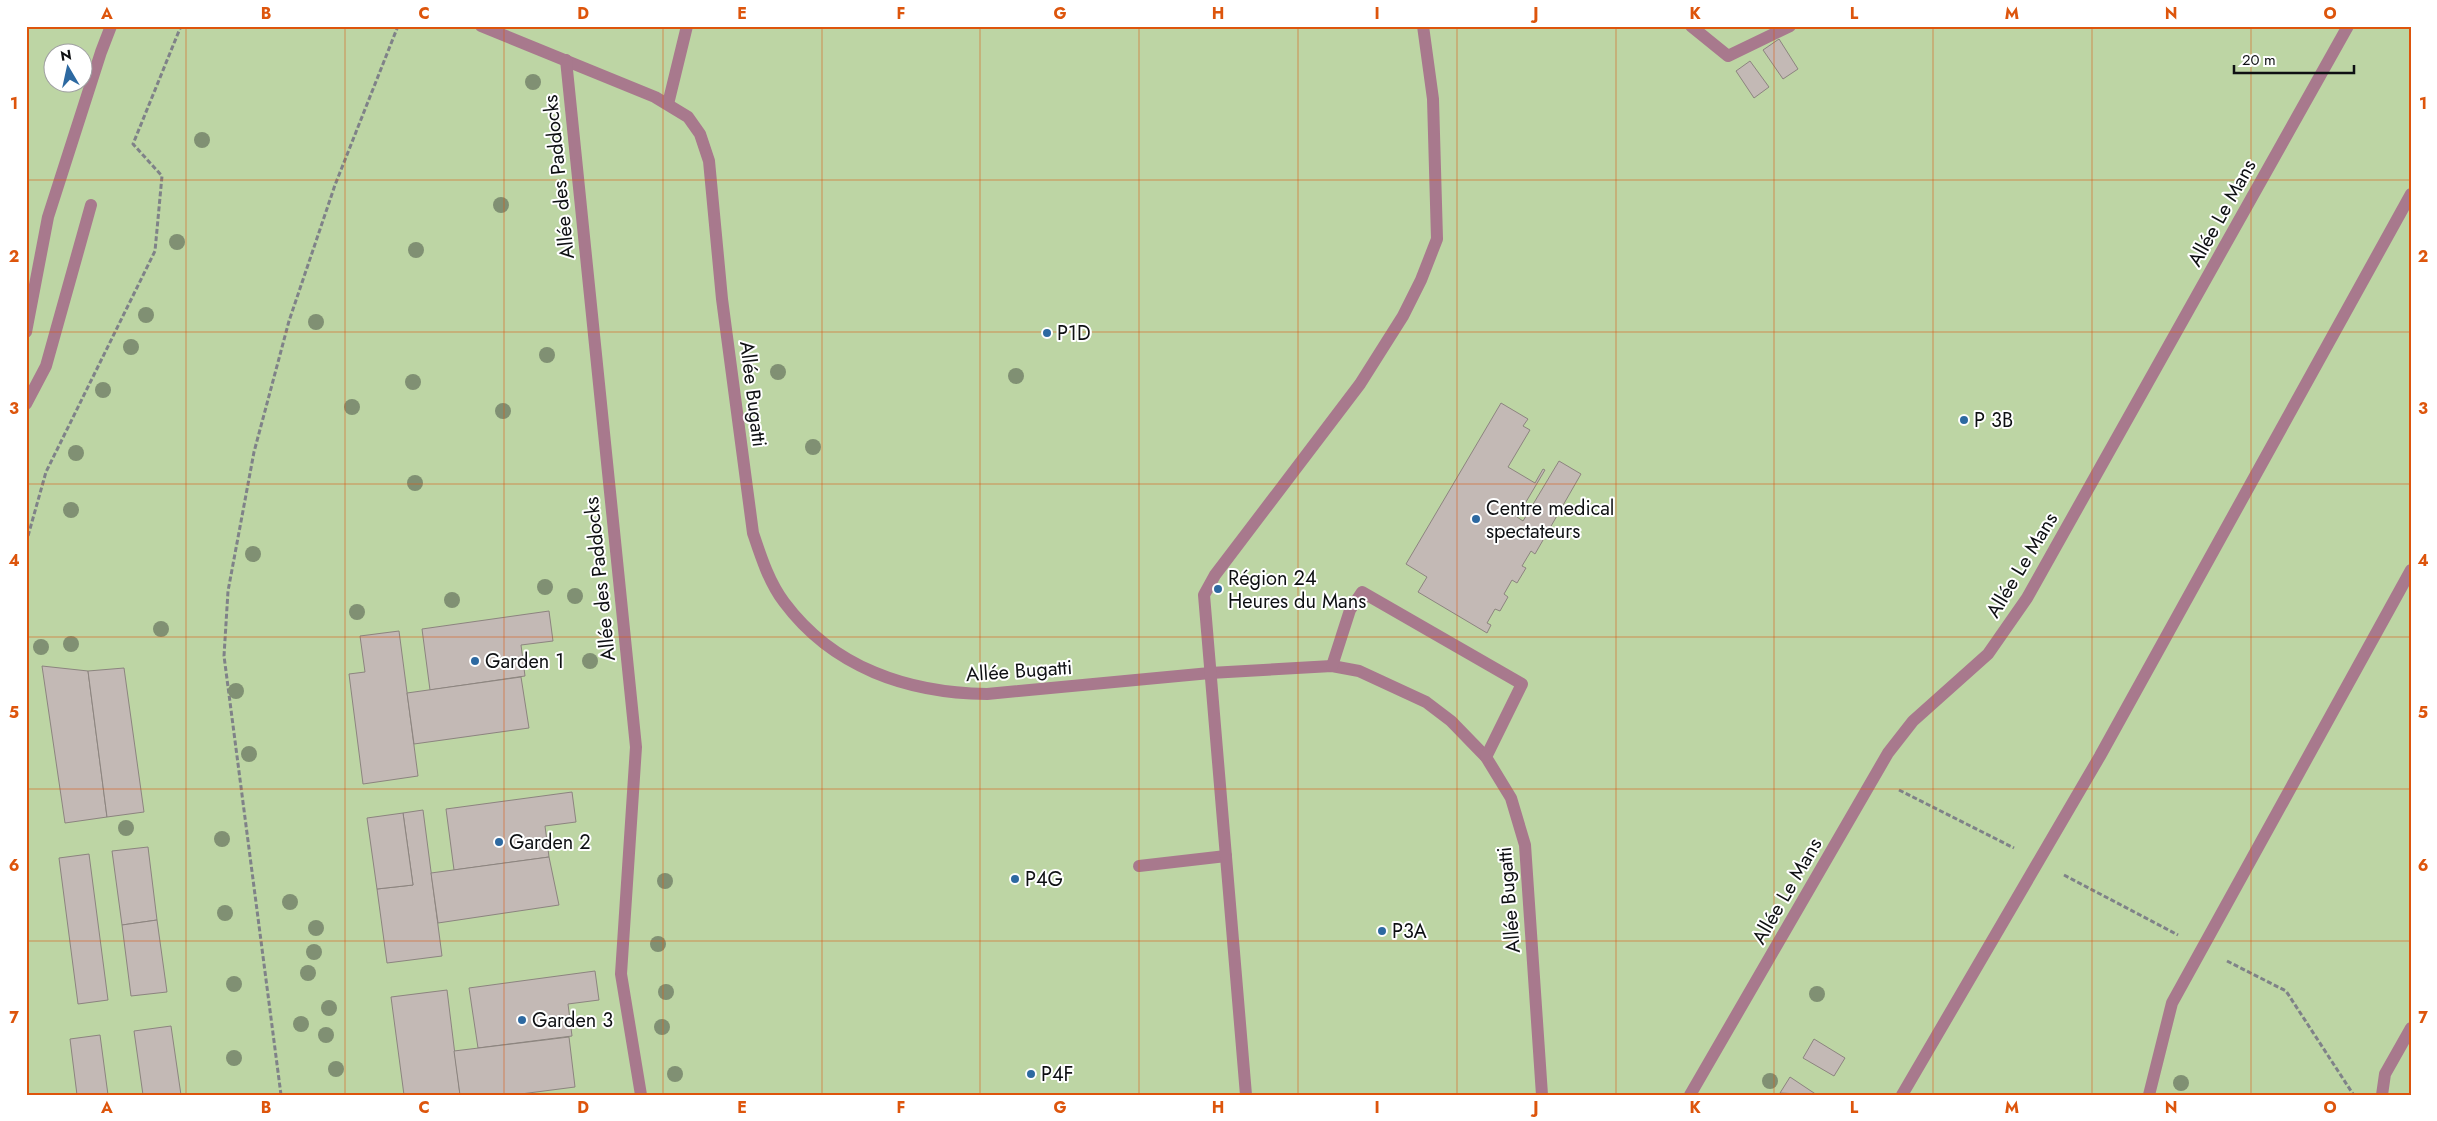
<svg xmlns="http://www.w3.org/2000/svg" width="2437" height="1121" viewBox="0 0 2437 1121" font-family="Jost,sans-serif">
	<rect width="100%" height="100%" fill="#dee3eb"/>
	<path fill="#bdd5a4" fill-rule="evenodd" d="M26 26H2411V1095H26ZM52 52H82V82H52Z"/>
	<g fill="#c3b9b5" stroke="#8c847f">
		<path d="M1779 39 1798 69 1783 79 1763 50Z"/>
		<path d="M1750 61 1769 87 1754 98 1736 71Z"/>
		<path d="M1501 403 1528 419 1523 426 1530 430 1508 467 1535 483 1543 469 1545 470 1517 517 1523 521 1559 461 1581 474 1535 554 1531 551 1522 566 1526 568 1517 583 1512 580 1504 594 1508 597 1500 611 1495 609 1487 623 1491 625 1487 633 1418 592 1427 577 1406 564Z"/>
		<path d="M549 611 553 641 521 645 525 676 430 690 422 629Z"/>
		<path d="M399 631 418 776 363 784 349 674 365 672 360 636Z"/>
		<path d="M42 666 88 671 107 817 65 823Z"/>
		<path d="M124 668 144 812 107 817 88 671Z"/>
		<path d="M521 677 529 728 414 744 407 693Z"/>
		<path d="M572 792 576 822 545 826 549 857 454 870 446 809Z"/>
		<path d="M423 810 442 956 387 963 377 889 413 885 403 813Z"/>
		<path d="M403 813 413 885 377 889 367 818Z"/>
		<path d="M148 847 157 920 122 925 112 851Z"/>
		<path d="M89 854 108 1000 78 1004 59 858Z"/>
		<path d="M549 857 559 905 438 923 431 873Z"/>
		<path d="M157 920 167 992 131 996 122 925Z"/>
		<path d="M595 971 599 1000 568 1004 572 1036 478 1048 469 988Z"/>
		<path d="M447 990 460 1095H404L391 997Z"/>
		<path d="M171 1026 181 1095H143L134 1031Z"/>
		<path d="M100 1035 108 1095H77L70 1039Z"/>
		<path d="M569 1037 575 1087 513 1095H460L454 1051Z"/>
		<path d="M1814 1039 1845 1058 1834 1076 1803 1058Z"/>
		<path d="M1790 1077 1817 1095 1780 1093Z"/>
	</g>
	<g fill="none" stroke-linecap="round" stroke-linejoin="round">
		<g stroke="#7f8288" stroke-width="3" stroke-dasharray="5 2.5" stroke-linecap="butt">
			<path d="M26 543 46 472 155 251 162 176 133 144 181 26"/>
			<path d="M1899 790 2014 848"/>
			<path d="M2064 875 2178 935"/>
			<path d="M2227 961 2286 991 2353 1094"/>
			<path d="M281 1095 224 656 228 591 254 452 289 321 335 185 398 26"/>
		</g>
		<g stroke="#a8798d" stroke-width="12">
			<path d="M481 26 655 97 688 117 700 134 709 161 722 299 753 533C761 557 769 582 784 602 833 668 908 693 987 694L1210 673 1332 666 1359 671 1426 702 1451 721 1486 757 1511 798 1525 845 1542 1095"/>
			<path d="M1691 26 1728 56 1790 26"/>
			<path d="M566 60 636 747 621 974 641 1095"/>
			<path d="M668 104 687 26"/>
			<path d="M26 332 48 217 101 52 111 26"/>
			<path d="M26 404 46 366 91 205"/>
			<path d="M1332 666 1350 610 1362 592 1522 684 1486 757"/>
			<path d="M1139 866 1226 856"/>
			<path d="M1246 1095 1204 595 1215 575 1360 384 1403 316 1421 280 1437 239 1433 99 1423 26"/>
			<path d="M1690 1095 1888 753 1913 721 1988 654 2027 598 2348 26"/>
			<path d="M1902 1095 2100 756 2411 194"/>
			<path d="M2149 1095 2172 1003 2411 570"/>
			<path d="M2382 1095 2385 1074 2411 1028"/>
		</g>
	</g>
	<g fill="#809073">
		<circle cx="533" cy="82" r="8"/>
		<circle cx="202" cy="140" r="8"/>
		<circle cx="501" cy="205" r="8"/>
		<circle cx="177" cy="242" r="8"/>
		<circle cx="416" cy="250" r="8"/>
		<circle cx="146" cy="315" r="8"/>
		<circle cx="316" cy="322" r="8"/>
		<circle cx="131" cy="347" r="8"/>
		<circle cx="547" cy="355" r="8"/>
		<circle cx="778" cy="372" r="8"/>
		<circle cx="1016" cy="376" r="8"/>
		<circle cx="413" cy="382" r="8"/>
		<circle cx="103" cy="390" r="8"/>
		<circle cx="352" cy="407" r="8"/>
		<circle cx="503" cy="411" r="8"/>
		<circle cx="813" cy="447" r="8"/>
		<circle cx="76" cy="453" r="8"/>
		<circle cx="415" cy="483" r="8"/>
		<circle cx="71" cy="510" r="8"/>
		<circle cx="253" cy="554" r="8"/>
		<circle cx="545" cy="587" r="8"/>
		<circle cx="575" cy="596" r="8"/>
		<circle cx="452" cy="600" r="8"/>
		<circle cx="357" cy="612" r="8"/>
		<circle cx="161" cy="629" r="8"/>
		<circle cx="71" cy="644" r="8"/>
		<circle cx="41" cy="647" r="8"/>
		<circle cx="590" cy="661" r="8"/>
		<circle cx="236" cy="691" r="8"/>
		<circle cx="249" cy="754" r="8"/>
		<circle cx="126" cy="828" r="8"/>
		<circle cx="222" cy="839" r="8"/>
		<circle cx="665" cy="881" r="8"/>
		<circle cx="290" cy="902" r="8"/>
		<circle cx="225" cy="913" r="8"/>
		<circle cx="316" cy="928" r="8"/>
		<circle cx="658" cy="944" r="8"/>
		<circle cx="314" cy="952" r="8"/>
		<circle cx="308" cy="973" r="8"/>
		<circle cx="234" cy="984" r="8"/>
		<circle cx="666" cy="992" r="8"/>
		<circle cx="1817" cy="994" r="8"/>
		<circle cx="329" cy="1008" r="8"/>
		<circle cx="301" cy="1024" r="8"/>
		<circle cx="662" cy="1027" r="8"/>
		<circle cx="326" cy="1035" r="8"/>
		<circle cx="234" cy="1058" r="8"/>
		<circle cx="336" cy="1069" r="8"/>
		<circle cx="675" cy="1074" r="8"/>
		<circle cx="1770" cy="1081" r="8"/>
		<circle cx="2181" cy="1083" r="8"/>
	</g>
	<path fill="none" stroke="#dd550c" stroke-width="1" stroke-opacity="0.55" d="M186 26V1095M345 26V1095M504 26V1095M663 26V1095M822 26V1095M980 26V1095M1139 26V1095M1298 26V1095M1457 26V1095M1616 26V1095M1774 26V1095M1933 26V1095M2092 26V1095M2251 26V1095M26 180H2411M26 332H2411M26 484H2411M26 637H2411M26 789H2411M26 941H2411"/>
	<g fill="#2d69a1" stroke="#fff" stroke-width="2">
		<circle cx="1047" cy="333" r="5"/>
		<circle cx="1964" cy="420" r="5"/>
		<circle cx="1476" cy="519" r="5"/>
		<circle cx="1218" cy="589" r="5"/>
		<circle cx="475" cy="661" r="5"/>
		<circle cx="499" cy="842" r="5"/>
		<circle cx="1015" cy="879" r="5"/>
		<circle cx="1382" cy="931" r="5"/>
		<circle cx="522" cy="1020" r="5"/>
		<circle cx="1031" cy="1074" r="5"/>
	</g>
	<g text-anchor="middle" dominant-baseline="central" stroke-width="4" stroke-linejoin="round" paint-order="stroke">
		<g font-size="20" fill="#0e1013" stroke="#fff">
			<text transform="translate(559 177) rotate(-96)">Allée des Paddocks</text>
			<text transform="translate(2222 213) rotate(-61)">Allée Le Mans</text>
			<text transform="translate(753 394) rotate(83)">Allée Bugatti</text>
			<text transform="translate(2022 565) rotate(-59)">Allée Le Mans</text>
			<text transform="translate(600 579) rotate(-96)">Allée des Paddocks</text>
			<text transform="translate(1019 671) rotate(-4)">Allée Bugatti</text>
			<text transform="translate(1787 891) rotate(-60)">Allée Le Mans</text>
			<text transform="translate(1509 900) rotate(-95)">Allée Bugatti</text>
		</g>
		<g font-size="20" fill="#0e1013" stroke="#fff" text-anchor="start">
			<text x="1057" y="333">P1D</text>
			<text x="1974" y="420">P 3B</text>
			<text x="1486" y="508">Centre medical<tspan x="1486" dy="23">spectateurs</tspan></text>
			<text x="1228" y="578">Région 24<tspan x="1228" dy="23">Heures du Mans</tspan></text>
			<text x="485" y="661">Garden 1</text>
			<text x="509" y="842">Garden 2</text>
			<text x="1025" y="879">P4G</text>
			<text x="1392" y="931">P3A</text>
			<text x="532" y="1020">Garden 3</text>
			<text x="1041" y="1074">P4F</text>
		</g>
	</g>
	<rect width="2437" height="1121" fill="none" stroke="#ffffff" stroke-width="55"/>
	<g transform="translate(68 68) rotate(351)"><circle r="24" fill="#ffffff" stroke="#9f9fa1"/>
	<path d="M0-4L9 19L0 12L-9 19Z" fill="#2d69a1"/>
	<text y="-8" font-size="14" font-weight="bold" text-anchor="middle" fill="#0e1013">N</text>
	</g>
	<path d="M2234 65v8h120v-8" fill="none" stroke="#0e1013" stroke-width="2.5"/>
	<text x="2242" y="65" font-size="15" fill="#0e1013" stroke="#ffffff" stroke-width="4" paint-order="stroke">20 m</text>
	<rect x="28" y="28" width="2382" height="1066" fill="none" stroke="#dd550c" stroke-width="2"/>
	<g font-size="16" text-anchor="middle" font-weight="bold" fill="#dd550c">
		<text x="107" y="19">A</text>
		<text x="266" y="19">B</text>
		<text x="424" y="19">C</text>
		<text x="583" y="19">D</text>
		<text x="742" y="19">E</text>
		<text x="901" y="19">F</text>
		<text x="1060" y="19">G</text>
		<text x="1218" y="19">H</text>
		<text x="1377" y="19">I</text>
		<text x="1536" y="19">J</text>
		<text x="1695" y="19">K</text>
		<text x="1854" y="19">L</text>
		<text x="2012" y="19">M</text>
		<text x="2171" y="19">N</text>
		<text x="2330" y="19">O</text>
		<text x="14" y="109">1</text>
		<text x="2423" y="109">1</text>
		<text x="14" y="262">2</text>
		<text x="2423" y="262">2</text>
		<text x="14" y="414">3</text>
		<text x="2423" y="414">3</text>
		<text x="14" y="566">4</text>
		<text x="2423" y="566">4</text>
		<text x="14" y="718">5</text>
		<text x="2423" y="718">5</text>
		<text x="14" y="871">6</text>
		<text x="2423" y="871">6</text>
		<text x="14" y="1023">7</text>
		<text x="2423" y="1023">7</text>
		<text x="107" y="1113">A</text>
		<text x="266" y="1113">B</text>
		<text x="424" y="1113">C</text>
		<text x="583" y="1113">D</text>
		<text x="742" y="1113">E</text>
		<text x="901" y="1113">F</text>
		<text x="1060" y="1113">G</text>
		<text x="1218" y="1113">H</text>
		<text x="1377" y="1113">I</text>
		<text x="1536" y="1113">J</text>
		<text x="1695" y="1113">K</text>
		<text x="1854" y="1113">L</text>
		<text x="2012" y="1113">M</text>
		<text x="2171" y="1113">N</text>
		<text x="2330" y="1113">O</text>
	</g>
</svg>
